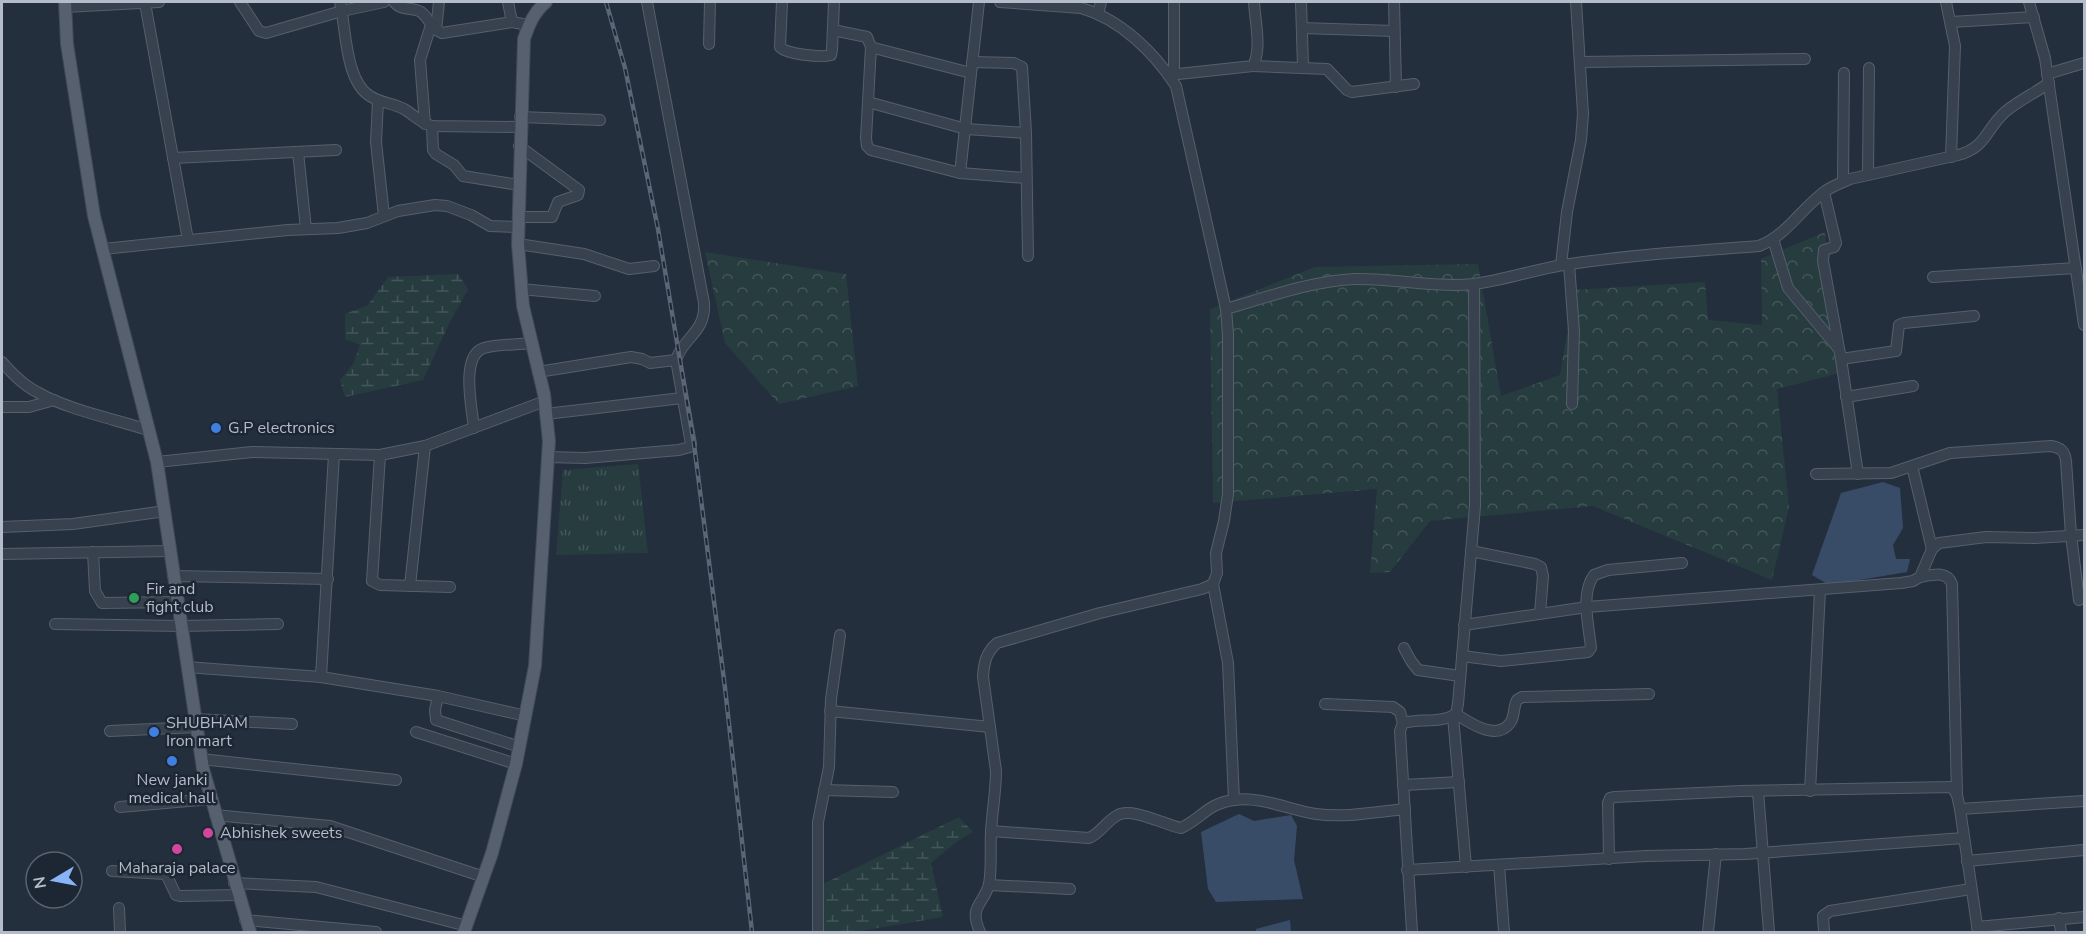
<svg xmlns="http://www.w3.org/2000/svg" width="2086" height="934" viewBox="0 0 2086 934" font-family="'Nunito Sans',sans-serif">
	<defs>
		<pattern id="forest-crowns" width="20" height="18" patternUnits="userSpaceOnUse" patternTransform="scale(1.5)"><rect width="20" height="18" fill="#263c3f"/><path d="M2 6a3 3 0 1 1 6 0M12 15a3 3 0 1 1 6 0" fill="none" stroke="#435659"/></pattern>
		<pattern id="wetland-marsh" width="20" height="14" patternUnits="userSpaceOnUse" patternTransform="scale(1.5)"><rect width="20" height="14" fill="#263c3f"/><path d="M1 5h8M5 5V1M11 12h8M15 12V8" fill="none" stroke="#435659"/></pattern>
		<pattern id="park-tufts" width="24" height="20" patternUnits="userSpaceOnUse" patternTransform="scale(1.5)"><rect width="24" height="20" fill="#263c3f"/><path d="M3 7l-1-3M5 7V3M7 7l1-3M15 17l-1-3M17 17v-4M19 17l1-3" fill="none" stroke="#435659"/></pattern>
	</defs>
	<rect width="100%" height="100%" fill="#242f3e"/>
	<g fill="url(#forest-crowns)">
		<path d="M1825 232 1840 373 1777 389 1789 507 1772 580 1593 506 1430 521 1390 572 1370 573 1377 489 1213 503 1210 309 1315 267 1478 264 1501 396 1560 375 1574 290 1705 282 1708 320 1762 325 1761 259Z"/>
		<path d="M705 252 846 274 858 386 779 404 725 343Z"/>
	</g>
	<g fill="url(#wetland-marsh)">
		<path d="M458 274 468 289 449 324 423 380 345 397 340 380 353 364 360 345 345 339V314L368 305 388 277Z"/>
		<path d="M959 817 973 832 956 842 931 863 943 917 855 932H823L818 895 825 883Z"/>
	</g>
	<path fill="url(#park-tufts)" d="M638 464 648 553 556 555 563 470Z"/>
	<g fill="#394c67">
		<path d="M1883 482 1900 488 1903 528 1893 545 1896 559H1910L1907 572 1829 585 1812 575 1841 493Z"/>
		<path d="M1239 814 1254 821 1291 815 1297 826 1294 860 1303 899 1216 902 1208 889 1201 832Z"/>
		<path d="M1290 920 1291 932H1256V929Z"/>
	</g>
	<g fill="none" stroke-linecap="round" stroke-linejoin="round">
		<defs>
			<g id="minor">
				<path d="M240 2 259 31 266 33 342 11 384 2"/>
				<path d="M340 2C346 28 345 81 370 96 380 103 393 103 404 109 414 115 421 123 432 126L520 127"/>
				<path d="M394 2C402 12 411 6 421 12 430 19 431 29 442 33L512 22 528 25"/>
				<path d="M508 2 512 22"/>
				<path d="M782 2 780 47C786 54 821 58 831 55L832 50 834 2"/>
				<path d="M1301 2 1303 67"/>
				<path d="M1394 2 1396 87"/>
				<path d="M1946 2 1955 46 1951 157"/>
				<path d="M2029 2 2045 58 2084 325"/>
				<path d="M145 3 188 240"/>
				<path d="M65 7 159 2"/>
				<path d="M1098 14 1101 2"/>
				<path d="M1951 22 2034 17"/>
				<path d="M1302 28 1394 31"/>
				<path d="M436 30 439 2"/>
				<path d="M833 30 867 37 871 47 874 48 971 73"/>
				<path d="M709 44 710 2"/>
				<path d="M871 47 866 138 867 146 871 150 960 173 1026 178"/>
				<path d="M972 62 1014 63 1022 67 1026 133 1028 256"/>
				<path d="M1581 62 1805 59"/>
				<path d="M1253 66 1327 69 1347 90 1352 92 1414 84"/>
				<path d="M1174 74V2"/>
				<path d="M2047 74 2084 63"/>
				<path d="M1169 75 1253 66C1262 49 1255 21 1254 2"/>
				<path d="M378 100 376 142 384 216"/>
				<path d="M868 102 966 129 1026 133"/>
				<path d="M520 117 600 120"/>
				<path d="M425 124 420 60 431 25"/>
				<path d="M432 126 433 150 436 154 454 165 463 176 519 185"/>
				<path d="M298 152 306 229"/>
				<path d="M173 158 336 150"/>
				<path d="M960 173 979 2"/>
				<path d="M1868 175 1869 68"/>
				<path d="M1843 182 1844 73"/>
				<path d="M1824 192 1836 243 1834 247 1824 250 1823 261 1841 359 1858 474"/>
				<path d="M518 217H552L558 202 578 195 579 190 519 146"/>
				<path d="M1773 239 1788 288 1838 348"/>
				<path d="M518 244 584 254 629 269 654 266"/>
				<path d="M103 249 288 230 338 228 367 223 398 211 435 205 447 206 471 215 490 226 518 227"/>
				<path d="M1569 264 1574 331 1572 404"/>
				<path d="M1561 265 1567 212 1581 140 1583 114 1576 2"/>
				<path d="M1933 277 2076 268"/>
				<path d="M521 289 595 296"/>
				<path d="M1226 309C1268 297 1311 281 1355 279 1394 278 1435 288 1474 284 1504 280 1533 270 1563 265 1628 255 1694 251 1759 246 1786 236 1801 209 1824 192 1832 186 1841 183 1850 179L1958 155C1987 147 1985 130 2005 112 2018 101 2035 93 2049 83"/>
				<path d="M1841 359 1896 351 1899 325 1904 323 1974 316"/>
				<path d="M2 362C12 373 23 385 37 392 66 409 114 419 148 430"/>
				<path d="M538 372 631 357 642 359 650 363 676 360"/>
				<path d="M1846 397 1913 386"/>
				<path d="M2 407H29L54 400"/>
				<path d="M546 414 682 398"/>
				<path d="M474 428C472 409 460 355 484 348 498 344 516 345 531 343"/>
				<path d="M380 455 372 581 380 585 450 587"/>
				<path d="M548 457 585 458 679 450 690 447 691 444 676 360C683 337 706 333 704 303L647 2"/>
				<path d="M157 462 252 452 380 455 425 446 545 401"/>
				<path d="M1912 466 1932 549"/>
				<path d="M1816 474 1891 473 1950 453 2051 446C2061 448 2065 451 2066 461L2071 535 2079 600"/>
				<path d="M2 527 73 524 165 511"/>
				<path d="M1471 551 1535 564 1541 567 1543 576 1540 614"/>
				<path d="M93 552 95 591 102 603 177 602"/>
				<path d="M2 554 170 551"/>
				<path d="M173 576 328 579"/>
				<path d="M1920 577C1932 575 1947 570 1952 584L1957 795"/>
				<path d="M1213 584 1228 663 1234 800"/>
				<path d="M410 586 425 446"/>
				<path d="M55 624 181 626 278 624"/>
				<path d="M1464 625 1587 607 1901 583 1913 581 1920 577 1932 549 1939 543 1986 537 2035 538 2084 535"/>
				<path d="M1404 648 1411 661 1418 670 1460 676"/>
				<path d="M1462 656 1501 661 1588 652 1591 648C1589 626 1580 594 1594 575L1608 570 1682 563"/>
				<path d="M187 667 321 677 438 696 526 716"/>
				<path d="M321 677 334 454"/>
				<path d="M438 696 435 710 436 720 520 747"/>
				<path d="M1325 704 1393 707 1400 712 1403 723"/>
				<path d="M830 711 990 727"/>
				<path d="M1456 714C1469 722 1496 742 1510 723 1515 717 1513 707 1517 700L1522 697 1649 694"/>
				<path d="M1453 716 1466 867"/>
				<path d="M195 719 292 724"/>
				<path d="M110 731 196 727"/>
				<path d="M416 732 516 764"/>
				<path d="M201 759 396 780"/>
				<path d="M1403 785 1459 782"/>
				<path d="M824 790 893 792"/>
				<path d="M1758 791 1769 932"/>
				<path d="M1810 791 1820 590"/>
				<path d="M120 807 211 799"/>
				<path d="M1960 809 2084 801"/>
				<path d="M215 815 330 826 484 877"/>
				<path d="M991 831 1089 838C1101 833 1106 821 1118 815 1132 807 1165 825 1181 828 1201 819 1208 803 1234 800 1261 796 1290 810 1316 814 1345 818 1376 812 1405 809"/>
				<path d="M1609 859 1608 803 1610 798 1615 797 1741 791 1952 787 1957 795 1960 809 1978 932"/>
				<path d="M1967 861 2084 850"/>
				<path d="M1499 865 1504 932"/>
				<path d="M1407 870 1646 856 1745 854 1964 838"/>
				<path d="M112 871 166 874 176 895 180 896 238 895"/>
				<path d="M234 883 316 887 467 926"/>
				<path d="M989 885 1070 889"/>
				<path d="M119 908 120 932"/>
				<path d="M2059 918 2061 932"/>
				<path d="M245 920 376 932"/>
				<path d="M1977 927 2084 917"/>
				<path d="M818 932V822L829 767 831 699 840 635"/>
				<path d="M980 932C968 905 984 905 989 884 992 868 990 849 991 832 992 812 996 791 996 771L983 677C984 662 986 653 997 643L1100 613 1202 589 1213 584 1217 573 1216 553 1224 521 1228 494V335L1226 309 1176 86C1154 52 1120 19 1081 8L1000 2"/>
				<path d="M1412 932 1400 731 1403 723C1420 718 1440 724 1456 714L1458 704 1475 506 1474 284"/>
				<path d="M1708 932 1716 854"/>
				<path d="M1824 932 1823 916 1830 911 1971 889"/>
			</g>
			<g id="major">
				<path d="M65 2 67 44 94 216 157 462 203 769 250 932"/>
				<path d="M464 932 492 853 516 764 535 666 549 441 544 394 523 306 518 244 524 39C529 24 534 12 546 2"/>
			</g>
		</defs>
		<use href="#minor" stroke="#565f6c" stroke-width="12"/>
		<use href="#major" stroke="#414a57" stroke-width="14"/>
		<use href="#minor" stroke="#38414e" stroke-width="10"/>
		<use href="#major" stroke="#56606e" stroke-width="12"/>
		<defs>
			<path id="rail" d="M606 2 625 68 658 229 694 444 725 688 752 932"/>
		</defs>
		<use href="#rail" stroke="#5a6575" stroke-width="4.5"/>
		<use href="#rail" stroke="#1d2633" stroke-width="2" stroke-dasharray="7" stroke-linecap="butt"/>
	</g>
	<g fill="#3f7fe0" stroke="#1d2633" stroke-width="2">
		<circle cx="216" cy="428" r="6"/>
		<circle cx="154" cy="732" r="6"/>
		<circle cx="172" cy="761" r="6"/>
	</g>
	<circle fill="#2e9e5b" stroke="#1d2633" stroke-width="2" cx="134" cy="598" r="6"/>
	<g fill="#d1479c" stroke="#1d2633" stroke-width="2">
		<circle cx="208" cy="833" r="6"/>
		<circle cx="177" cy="849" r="6"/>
	</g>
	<g text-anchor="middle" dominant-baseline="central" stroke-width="5" stroke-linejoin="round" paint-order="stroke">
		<g font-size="16" fill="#b4bcc9" stroke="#1d2633" text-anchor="start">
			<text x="228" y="428">G.P electronics</text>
			<text x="146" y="589">Fir and<tspan x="146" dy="18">fight club</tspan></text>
			<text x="166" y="723">SHUBHAM<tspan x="166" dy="18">Iron mart</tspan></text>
			<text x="172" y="780" text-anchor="middle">New janki<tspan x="172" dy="18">medical hall</tspan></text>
			<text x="220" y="833">Abhishek sweets</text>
			<text x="177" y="868" text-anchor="middle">Maharaja palace</text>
		</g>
	</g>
	<rect width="2086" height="934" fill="none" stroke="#b4bcc9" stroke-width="6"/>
	<g transform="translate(54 880) rotate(260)"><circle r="28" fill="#1d2633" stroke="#59626f" stroke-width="1.5"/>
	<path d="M0-4.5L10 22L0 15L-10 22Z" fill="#8ab4f8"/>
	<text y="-9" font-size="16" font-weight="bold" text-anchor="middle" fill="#b4bcc9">N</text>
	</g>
</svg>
